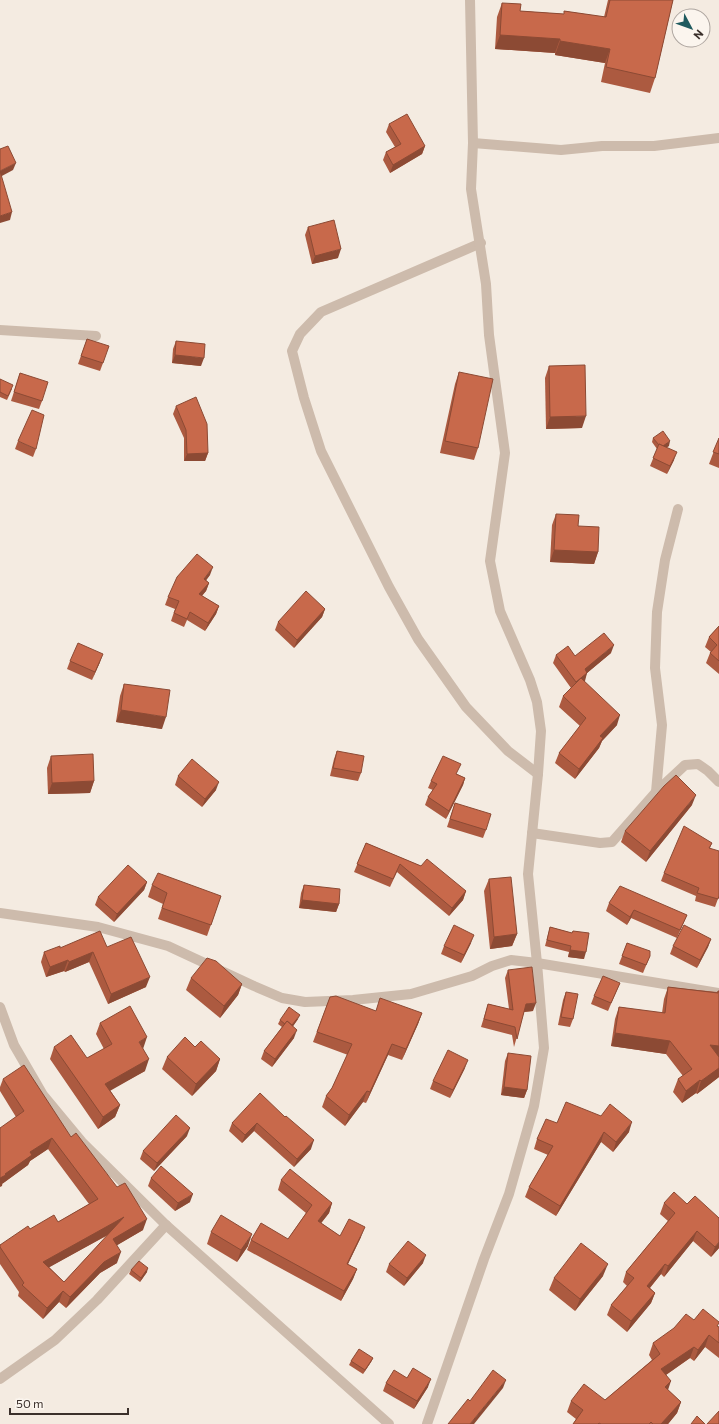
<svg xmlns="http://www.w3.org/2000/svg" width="719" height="1424" viewBox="0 0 719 1424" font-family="Commissioner,sans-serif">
	<rect width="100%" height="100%" fill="#f4ebe1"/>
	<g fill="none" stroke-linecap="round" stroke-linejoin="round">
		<g stroke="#cdbbac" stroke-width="10">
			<path d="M473 143 561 150 602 146H654L719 138"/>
			<path d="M481 243 321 312 300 334 292 351 304 398 321 451 389 587 418 639 466 707 508 751 538 774"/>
			<path d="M0 330 96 336"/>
			<path d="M656 792 662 725 655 668 657 612 665 560 678 509"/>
			<path d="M532 833 600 843 612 842 656 792 685 765 698 764 708 771 719 782"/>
			<path d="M0 913 98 927 168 946 254 986 282 998 305 1002 353 1000 411 994 472 976 492 966 511 960 537 963 719 993"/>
			<path d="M0 1007 14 1045 43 1095 82 1142 166 1225 389 1424"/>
			<path d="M0 1379 55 1340 97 1300 166 1225"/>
			<path d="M427 1424 484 1259 509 1194 534 1106 544 1048 537 963 528 874 538 774 541 731 537 702 530 680 500 611 490 561 505 453 489 335 486 284 471 189 473 143 470 0"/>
		</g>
	</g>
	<g fill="#ac5a40" fill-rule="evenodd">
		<path d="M608 0H673L655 78 650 93 601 82 605 63 555 55V53L495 49 497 17 502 3 520 11 564 14V11L604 17Z"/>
		<path d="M389 124 425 146 422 154 390 173 383 160 386 152 395 147 386 132Z"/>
		<path d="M308 227 338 258 312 264 305 235Z"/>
		<path d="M87 339 103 363 100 371 78 364Z"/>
		<path d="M176 341 201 366 172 363 173 349Z"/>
		<path d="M549 366 582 428 546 429 545 378Z"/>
		<path d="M459 372 478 448 474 460 440 453 455 384Z"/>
		<path d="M20 373 42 401 39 409 11 401Z"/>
		<path d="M0 379 12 389 7 400 0 397Z"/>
		<path d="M176 406 208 453 205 461H184V438L173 414Z"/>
		<path d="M653 438 669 446 666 447 674 460 667 474 650 466 657 449 652 442Z"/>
		<path d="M719 438V468L709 464Z"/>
		<path d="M18 441 36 449 33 457 15 449Z"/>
		<path d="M556 514 578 526 598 552 594 564 550 562 552 525Z"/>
		<path d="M210 575 206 580 209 583 206 591 202 596 219 606 216 614 205 631 187 620 184 627 171 621 175 609 165 605 168 597Z"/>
		<path d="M325 609 322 617 294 648 275 630 278 622Z"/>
		<path d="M719 626V674L706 663 710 653 711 652 705 647 709 637Z"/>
		<path d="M611 653 587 673 584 681 617 725 602 741 599 748 575 779 555 763 559 753 580 726 559 707 563 696 571 688 553 663 556 655 575 656Z"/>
		<path d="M70 661 100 662 92 680 67 669Z"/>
		<path d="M124 684 162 729 116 722 120 696Z"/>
		<path d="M337 751 361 773 358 781 330 776 334 759Z"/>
		<path d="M51 756 94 781 90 793 48 794 47 768Z"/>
		<path d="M457 774 465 778 463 785 446 819 425 805 428 797 433 790 428 788 431 781Z"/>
		<path d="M178 776 216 790 202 807 175 785Z"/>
		<path d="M455 803 486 830 483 838 447 827Z"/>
		<path d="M692 805 646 862 621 842 625 831Z"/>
		<path d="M366 843 421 866 466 891 463 900 449 916 397 872 390 887 354 872Z"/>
		<path d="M712 843 710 848 719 896 715 907 695 901 696 896 661 881 664 873Z"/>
		<path d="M489 879 517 934 512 946 490 949 484 891Z"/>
		<path d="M147 882 144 890 114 922 95 905 98 897Z"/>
		<path d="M152 885 221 896 207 936 158 919 163 904 148 897Z"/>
		<path d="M304 885 339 904 336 912 299 908 301 893Z"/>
		<path d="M609 903 687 915 677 938 631 918 627 925 606 911Z"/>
		<path d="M550 927 572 933 573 931 584 959 568 957 569 952 545 946Z"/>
		<path d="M711 939 708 947 697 968 670 954 673 946Z"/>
		<path d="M471 943 461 963 441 954 444 946Z"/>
		<path d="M627 943 650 956 643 973 619 964Z"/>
		<path d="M107 947 146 987 108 1004 89 962 65 972 64 971 46 977 41 962 44 952 60 948Z"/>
		<path d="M508 970 533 1011 524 1012 514 1047 512 1035 481 1027 488 1004 509 1009 505 978Z"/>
		<path d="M191 978 242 984 238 995 220 1018 186 990Z"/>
		<path d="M620 983 608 1011 591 1004 594 996Z"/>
		<path d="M668 987 717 992 718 991 719 1077 697 1094 696 1093 682 1103 673 1092 678 1079 683 1076 666 1054 611 1046 615 1019 619 1007 662 1013 664 999Z"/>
		<path d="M566 992 573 1019 570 1027 558 1025 563 1000Z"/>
		<path d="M330 997 376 1011 422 1013 418 1024 402 1060 388 1055 366 1103 363 1102 345 1126 322 1107 326 1096 332 1088 348 1055 313 1042Z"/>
		<path d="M298 1019 293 1026 294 1038 272 1067 261 1059 264 1051 282 1027 278 1024 280 1020Z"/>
		<path d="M100 1023 143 1049 145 1071 110 1090 120 1105 115 1117 98 1129 50 1059 54 1047 87 1058 104 1049 96 1034Z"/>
		<path d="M195 1047 220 1059 216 1071 192 1096 162 1069 167 1057Z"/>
		<path d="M508 1053 527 1090 524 1098 501 1095 505 1061Z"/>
		<path d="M465 1068 450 1098 430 1089 433 1081Z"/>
		<path d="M3 1079 71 1137 143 1230 117 1245V1263L100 1273 66 1308 59 1302 43 1319 18 1296 19 1292 0 1264V1245L30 1229 58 1222 89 1204 48 1149 30 1161 28 1165 2 1184V1186L16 1117 0 1091V1087ZM108 1235 64 1282 49 1267Z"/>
		<path d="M285 1117 311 1149 294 1167 254 1131 242 1143 229 1131 232 1123Z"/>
		<path d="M557 1123 629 1132 613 1152 601 1142 556 1216 525 1197 529 1187 548 1155 534 1149 537 1139Z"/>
		<path d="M187 1136 154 1171 140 1159 143 1151Z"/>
		<path d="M151 1178 190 1202 175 1211 148 1186Z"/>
		<path d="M281 1180 332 1203 329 1213 321 1223 340 1236 361 1237 348 1264 357 1269 353 1279 341 1301 247 1250 251 1240 288 1239 306 1213 278 1190Z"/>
		<path d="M664 1203 719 1248 711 1257 693 1241 664 1277 661 1274 650 1288 655 1293 651 1303 627 1332 607 1315 611 1305 627 1286 623 1282 626 1272 668 1221 660 1214Z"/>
		<path d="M211 1232 248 1246 237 1262 207 1244Z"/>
		<path d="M423 1263 404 1286 386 1272 389 1264Z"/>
		<path d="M131 1270 147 1272 140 1282 129 1274Z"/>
		<path d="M603 1276 575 1311 549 1290 554 1278Z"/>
		<path d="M694 1320 719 1327V1358L705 1347 694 1361 690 1358 666 1375 668 1390 681 1402 677 1413 668 1424H573L576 1419 567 1412 571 1401 605 1400 652 1360 649 1355 653 1343Z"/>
		<path d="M373 1358 371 1362 363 1374 349 1365 351 1361Z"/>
		<path d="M407 1378 428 1387 414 1409 383 1391 386 1383Z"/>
	</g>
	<g fill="#8c4a34">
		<path d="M500 35 560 39 555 53 495 49Z"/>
		<path d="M560 41 610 49 605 63 555 55Z"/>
		<path d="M425 146 422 154 390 173 393 165Z"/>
		<path d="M16 163 13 170 0 177V171Z"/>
		<path d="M12 212 10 220 0 223V216Z"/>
		<path d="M341 249 338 258 312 264 315 256Z"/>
		<path d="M175 355 204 358 201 366 172 363Z"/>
		<path d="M586 416 582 428 546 429 550 417Z"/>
		<path d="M670 441 669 446 659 452 660 448Z"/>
		<path d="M677 452 674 460 667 474 670 466Z"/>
		<path d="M208 453 205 461H184L187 454Z"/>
		<path d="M554 550 598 552 594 564 550 562Z"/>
		<path d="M213 567 210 575 201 587 204 579Z"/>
		<path d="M209 583 206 591 196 602 199 594Z"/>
		<path d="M219 606 216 614 205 631 208 623Z"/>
		<path d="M325 609 322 617 294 648 297 640Z"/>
		<path d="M614 645 611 653 587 673 585 681 573 690 576 682 585 669Z"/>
		<path d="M103 654 100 662 92 680 95 672Z"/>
		<path d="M121 710 166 717 162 729 116 722Z"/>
		<path d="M620 715 617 725 602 741 599 748 575 779 579 769 600 736Z"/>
		<path d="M465 778 463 785 446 819 449 811Z"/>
		<path d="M94 781 90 793 48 794 52 783Z"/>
		<path d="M219 782 216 790 202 807 205 799Z"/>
		<path d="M696 795 692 805 646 862 650 851Z"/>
		<path d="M147 882 144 890 114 922 117 914Z"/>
		<path d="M466 891 463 900 449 916 452 908Z"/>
		<path d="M302 900 339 904 336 912 299 908Z"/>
		<path d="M634 910 631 918 627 925 630 917Z"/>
		<path d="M517 934 512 946 490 949 494 937Z"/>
		<path d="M474 935 471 943 461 963 464 955Z"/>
		<path d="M711 939 708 947 697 968 700 960Z"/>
		<path d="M570 950 586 952 584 959 568 957Z"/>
		<path d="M93 952 89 962 65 972 69 962Z"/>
		<path d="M68 960 64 971 46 977 50 967Z"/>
		<path d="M150 977 146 987 108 1004 111 994Z"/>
		<path d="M242 984 238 995 220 1018 224 1006Z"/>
		<path d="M536 1003 533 1011 523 1012 526 1004Z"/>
		<path d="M422 1013 418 1024 402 1060 406 1049Z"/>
		<path d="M300 1015 298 1019 289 1032 290 1028Z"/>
		<path d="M297 1030 294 1038 272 1067 275 1059Z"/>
		<path d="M615 1033 670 1041 666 1054 611 1046Z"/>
		<path d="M147 1037 143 1049 139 1042Z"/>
		<path d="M392 1044 388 1055 366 1103 370 1092Z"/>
		<path d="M710 1045 719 1046V1059Z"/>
		<path d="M149 1059 145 1071 101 1096 105 1084Z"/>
		<path d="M220 1059 216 1071 192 1096 196 1084Z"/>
		<path d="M468 1060 465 1068 450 1098 453 1090Z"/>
		<path d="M719 1068V1077L697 1094 701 1081Z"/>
		<path d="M700 1080 696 1093 682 1103 686 1091Z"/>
		<path d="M504 1087 527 1090 524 1098 501 1095Z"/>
		<path d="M367 1091 363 1102 345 1126 349 1115Z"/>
		<path d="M120 1105 115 1117 98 1129 103 1117Z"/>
		<path d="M632 1122 629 1132 613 1152 616 1142Z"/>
		<path d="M257 1123 254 1131 242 1143 245 1135Z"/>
		<path d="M190 1128 187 1136 154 1171 157 1163Z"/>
		<path d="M604 1132 601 1142 556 1216 560 1206Z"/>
		<path d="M52 1138 48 1149 30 1161 28 1165 2 1184V1186L0 1187V1178L30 1152Z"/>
		<path d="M314 1140 311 1149 294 1167 297 1159Z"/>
		<path d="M193 1194 190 1202 175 1211 178 1203Z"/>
		<path d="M332 1203 329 1213 315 1231 318 1221Z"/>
		<path d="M124 1217 120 1228 39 1273 43 1262Z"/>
		<path d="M147 1219 143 1230 109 1250 113 1239Z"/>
		<path d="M365 1227 361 1237 343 1274 347 1264Z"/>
		<path d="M697 1231 693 1241 664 1277 668 1266Z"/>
		<path d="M252 1234 248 1246 237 1262 241 1250Z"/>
		<path d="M719 1242V1248L711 1257 715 1247Z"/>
		<path d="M121 1252 117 1263 100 1273 66 1308 70 1297 104 1262Z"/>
		<path d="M426 1255 423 1263 404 1286 407 1278Z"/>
		<path d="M608 1264 603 1276 575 1311 580 1299Z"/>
		<path d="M665 1264 661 1274 643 1296 647 1286Z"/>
		<path d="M148 1268 147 1272 140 1282 141 1278Z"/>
		<path d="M357 1269 353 1279 341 1301 344 1291Z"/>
		<path d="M63 1291 59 1302 43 1319 47 1308Z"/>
		<path d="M655 1293 651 1303 627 1332 631 1321Z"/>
		<path d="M709 1335 705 1347 694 1361 698 1350Z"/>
		<path d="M694 1347 690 1358 657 1381 661 1369Z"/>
		<path d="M373 1358 371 1362 363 1374 365 1370Z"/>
		<path d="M431 1379 428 1387 414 1409 417 1401Z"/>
		<path d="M506 1380 503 1388 474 1424H470Z"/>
		<path d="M671 1381 667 1393 665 1387Z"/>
		<path d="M681 1402 677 1413 668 1424H661Z"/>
	</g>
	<g fill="#c8694b" stroke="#8c4a34" fill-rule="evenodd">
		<path d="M610 0H673L655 78 606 67 610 49 560 41V39L500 35 502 3 521 4 520 11 564 14V11L606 17Z"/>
		<path d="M407 114 425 146 393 165 386 152 401 144 389 124Z"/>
		<path d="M8 146 16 163 0 171 12 212 0 216V149Z"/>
		<path d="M334 220 341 249 315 256 308 227Z"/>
		<path d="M87 339 109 346 103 363 81 356Z"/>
		<path d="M176 341 205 344 204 358 175 355Z"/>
		<path d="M585 365 586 416 550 417 549 366Z"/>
		<path d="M459 372 493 379 478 448 445 441Z"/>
		<path d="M20 373 48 382 42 401 14 392Z"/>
		<path d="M0 379 13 385 8 396 0 392Z"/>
		<path d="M196 397 207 424 208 453 187 454 186 430 176 406Z"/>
		<path d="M32 410 44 415 36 449 18 441Z"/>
		<path d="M663 431 670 441 663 446 659 444V445L653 438Z"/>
		<path d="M719 438V454L713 452Z"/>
		<path d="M659 444 677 452 670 466 653 458Z"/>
		<path d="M556 514 579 515 578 526 599 527 598 552 554 550Z"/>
		<path d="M197 554 213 567 204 579 209 583 199 594 219 606 208 623 190 612 187 619 174 613 179 601 168 597 177 577Z"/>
		<path d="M306 591 325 609 297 640 278 622Z"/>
		<path d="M719 626V661L710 653 717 645 709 637Z"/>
		<path d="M604 633 614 645 585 669 587 673 576 682 556 655 568 646 575 656Z"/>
		<path d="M78 643 103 654 95 672 70 661Z"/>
		<path d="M581 678 620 715 600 736 603 738 579 769 559 753 586 718 563 696Z"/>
		<path d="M124 684 170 690 166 717 121 710Z"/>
		<path d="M337 751 364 756 361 773 333 768Z"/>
		<path d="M93 754 94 781 52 783 51 756Z"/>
		<path d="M443 756 461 764 456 774 465 778 449 811 428 797 437 784 431 781Z"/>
		<path d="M192 759 219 782 205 799 178 776Z"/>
		<path d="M676 775 696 795 650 851 625 831 664 786Z"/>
		<path d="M455 803 491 814 486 830 450 819Z"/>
		<path d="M684 826 712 843 709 848 719 851V896L718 899 697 893 699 888 664 873Z"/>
		<path d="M366 843 421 866 427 859 466 891 452 908 400 864 393 879 357 864Z"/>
		<path d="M128 865 147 882 117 914 98 897Z"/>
		<path d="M158 873 221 896 211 925 162 908 167 893 152 885Z"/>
		<path d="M511 877 517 934 494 937 489 879Z"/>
		<path d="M304 885 340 889 339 904 302 900Z"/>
		<path d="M620 886 687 915 680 930 634 910 630 917 609 903Z"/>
		<path d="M454 925 474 935 464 955 444 946Z"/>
		<path d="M684 925 711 939 700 960 673 946Z"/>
		<path d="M550 927 572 933 573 931 589 933 586 952 570 950 571 946 547 940Z"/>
		<path d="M100 931 107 947 131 937 150 977 111 994 93 952 69 962 68 960 50 967 44 952 60 946V948Z"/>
		<path d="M627 943 650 951V956L646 965 622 956Z"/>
		<path d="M207 958 216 961 242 984 224 1006 191 978Z"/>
		<path d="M532 967 536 1003 526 1004 517 1039 515 1027 484 1019 488 1004 513 1010 508 970Z"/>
		<path d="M603 976 620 983 611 1003 594 996Z"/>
		<path d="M668 987 718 993V991H719V1046L710 1045 719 1057V1068L701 1081 700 1080 686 1091 678 1079 692 1069 670 1041 615 1033 619 1007 665 1013Z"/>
		<path d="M566 992 578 994 573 1019 561 1017Z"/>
		<path d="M336 996 376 1011 380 998 422 1013 406 1049 392 1044 370 1092 367 1091 349 1115 326 1096 332 1088 352 1044 317 1032 330 997Z"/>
		<path d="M130 1006 147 1037 139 1042 149 1059 105 1084 120 1105 103 1117 54 1047 71 1035 87 1058 112 1044 100 1023Z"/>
		<path d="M289 1007 300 1015 292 1025 287 1021 285 1024 280 1020Z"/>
		<path d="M287 1021 297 1030 275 1059 264 1051Z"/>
		<path d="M185 1037 195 1047 201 1041 220 1059 196 1084 167 1057Z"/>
		<path d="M448 1050 468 1060 453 1090 433 1081Z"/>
		<path d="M508 1053 531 1056 527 1090 504 1087Z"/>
		<path d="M24 1065 71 1137 76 1133 117 1187 125 1183 147 1219 113 1239 121 1252 104 1262 70 1297 63 1291 47 1308 22 1285 24 1283 0 1247V1245L28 1226 30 1229 54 1215 58 1222 98 1199 52 1138 30 1152 32 1155 5 1174 6 1175 0 1178V1128L24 1111 3 1079ZM124 1217 64 1282 43 1262Z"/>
		<path d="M260 1093 285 1117 286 1116 314 1140 297 1159 257 1123 245 1135 232 1123Z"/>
		<path d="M566 1102 601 1116 610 1104 632 1122 616 1142 604 1132 560 1206 529 1187 553 1146 537 1139 546 1119 557 1123Z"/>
		<path d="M176 1115 190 1128 157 1163 143 1151Z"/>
		<path d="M161 1166 193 1194 178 1203 151 1178Z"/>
		<path d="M290 1169 332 1203 318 1221 340 1236 349 1219 365 1227 347 1264 357 1269 344 1291 251 1240 261 1223 288 1239 312 1205 281 1180Z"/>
		<path d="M674 1192 687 1204 695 1196 719 1218V1242L715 1247 697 1231 668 1266 665 1264 647 1286 655 1293 631 1321 611 1305 634 1278 626 1272 675 1213 664 1203Z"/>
		<path d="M221 1215 252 1234 241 1250 211 1232Z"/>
		<path d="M408 1241 426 1255 407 1278 389 1264Z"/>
		<path d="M581 1243 608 1264 580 1299 554 1278Z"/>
		<path d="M139 1261 148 1268 141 1278 131 1270Z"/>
		<path d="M703 1309 719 1322V1323L717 1326 719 1327V1343L709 1335 698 1350 694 1347 661 1369 671 1381 665 1387 681 1402 661 1424H653L651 1422 649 1424H601L599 1423 598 1424H573L583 1410 571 1401 584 1384 605 1400 660 1354 653 1343 674 1328 686 1314 694 1320Z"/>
		<path d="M359 1349 373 1358 365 1370 351 1361Z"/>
		<path d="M413 1368 431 1379 417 1401 386 1383 394 1370 407 1378Z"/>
		<path d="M493 1370 506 1380 470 1424H448L468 1399 470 1401Z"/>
		<path d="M719 1411V1424H707Z"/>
		<path d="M697 1416 705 1424H691Z"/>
	</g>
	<g transform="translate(691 28) rotate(131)"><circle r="19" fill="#fbf5ee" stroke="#aea6a0"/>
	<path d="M0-3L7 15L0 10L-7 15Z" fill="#1f5a5e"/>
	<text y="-6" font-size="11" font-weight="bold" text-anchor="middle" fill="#3b302b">N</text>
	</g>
	<path d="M10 1408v6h118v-6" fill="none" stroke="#3b302b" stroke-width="2"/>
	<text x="16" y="1408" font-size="12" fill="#3b302b" stroke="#fbf5ee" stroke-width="3" paint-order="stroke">50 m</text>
</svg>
